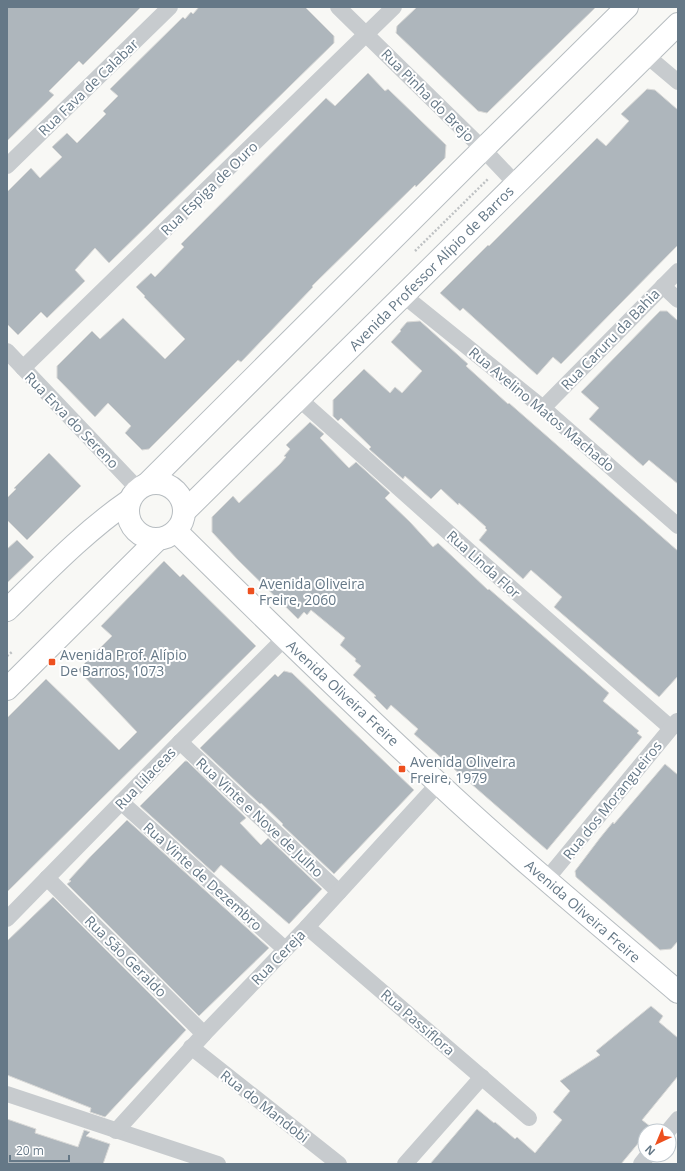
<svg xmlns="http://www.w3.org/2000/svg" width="685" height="1171" viewBox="0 0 685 1171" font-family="'Open Sans',sans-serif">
	<rect width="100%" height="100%" fill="#f8f8f5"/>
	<g fill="#aeb6bc" stroke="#d9d9d7">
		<path d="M7 7H141L83 65 79 61 49 91 54 95 7 141Z"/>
		<path d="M199 7H305L334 36V43L109 263 95 248 75 270 85 281 47 318 41 312 18 335 7 324V192L31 168 40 178 62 157 52 147 67 133 77 143 106 114 103 111 118 96 110 89 183 17 185 19 191 12 193 14Z"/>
		<path d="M417 7H596L487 113 478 111 396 33 397 26Z"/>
		<path d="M368 73 385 91 388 89 446 145 445 158 416 187 415 185 312 286 313 287 241 362 238 360 149 449 142 450 125 433 131 426 108 403 95 417 57 378V366L92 331 100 339 123 318 165 359 185 339 144 297 145 296 136 287 151 273 155 277 184 247 181 244 326 98 335 106Z"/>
		<path d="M647 89 655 90 678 110V245L561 364 553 357 537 375 463 308 460 311 440 293 488 245 489 246 597 138 606 146 629 121 621 114Z"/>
		<path d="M660 311H667L678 321V484L649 460 643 466 589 419 599 408 581 392Z"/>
		<path d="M420 321 468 364 466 366 508 404 509 403 678 551V676L659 697 554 607 562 597 531 570 523 579 479 540 487 530 485 528 486 527 459 503 458 505 441 489 431 499 405 476 403 479 369 449 371 447 341 418 338 421 333 416V400L364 369 390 393 395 387 402 393 422 371 391 342 401 331 400 330 407 322Z"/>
		<path d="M310 422 324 434 320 438 349 468 356 462 390 493 385 498 410 522 433 547 438 543 488 590 489 589 609 693 603 701 639 731 637 733 642 737 547 850 414 734 418 729 391 705 387 710 374 697 376 696 353 675 361 666 355 661 356 659 340 645 345 638 311 610 307 615 304 612 298 619 238 560 212 532V517L233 496 239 503 280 464 286 457 284 456 290 449 286 445Z"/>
		<path d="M49 453 81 486 27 540 7 520V498L16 489 14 488Z"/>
		<path d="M17 540 34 557 7 583V549Z"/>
		<path d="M164 561 180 577 183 574 256 646 7 892V718L46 679 119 750 137 732 78 670 112 636 101 626Z"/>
		<path d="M284 671 292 673 414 790 334 874 282 825 283 824 261 803 260 804 200 748 275 674 278 677Z"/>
		<path d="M185 761H187L246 818 240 823 261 845 268 838 322 889 289 924 221 865 214 873 140 806Z"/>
		<path d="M665 764 678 775V941L671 949 660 950 576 877 575 871 600 838 613 822 614 824Z"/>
		<path d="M127 820 269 948 199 1016 67 884 71 881 69 880 91 856Z"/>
		<path d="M53 897 186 1030 105 1117 90 1112 91 1108 7 1075V941Z"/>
		<path d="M651 1006 663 1016 659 1022 678 1038V1076L642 1120 651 1127 648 1131H645V1135L621 1164H430L477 1109 494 1123 495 1122 515 1139 517 1137 535 1153 562 1120 553 1112 570 1091 560 1081 600 1055 596 1051Z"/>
		<path d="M7 1119 36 1129 35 1133 78 1147 84 1130 90 1132 86 1136 110 1144 103 1164H7Z"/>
	</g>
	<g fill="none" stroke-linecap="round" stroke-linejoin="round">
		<defs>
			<g id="secondary">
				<circle cx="156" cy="511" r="28"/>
				<path d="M148 483 483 149 627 7"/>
				<path d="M185 511 678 24"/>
				<path d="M176 531C262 616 349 701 438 783 515 855 597 923 678 992"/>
				<path d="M7 610C46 572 84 532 129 501"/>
				<path d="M7 689 158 539"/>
			</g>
		</defs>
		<use href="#secondary" stroke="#b7bdc1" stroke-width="24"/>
		<g stroke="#bec1c3" stroke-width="2.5" stroke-dasharray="2 2" stroke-linecap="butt">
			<path d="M415 251 488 179"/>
			<path d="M7 656 12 652"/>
		</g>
		<g stroke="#c7cbce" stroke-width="16">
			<path d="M338 7 483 149 516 184"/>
			<path d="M646 55 678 82"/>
			<path d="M7 166 170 7"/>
			<path d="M663 286 678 300"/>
			<path d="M403 295 543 408 678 526"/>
			<path d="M7 351 138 489"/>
			<path d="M23 368 394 7"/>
			<path d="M298 398 477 558 671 728"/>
			<path d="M543 408 678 271"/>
			<path d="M180 742 339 892"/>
			<path d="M121 802 285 949"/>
			<path d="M47 878 204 1034"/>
			<path d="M546 880 677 721"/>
			<path d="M7 919 180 742 285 638"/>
			<path d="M307 927 529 1118"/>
			<path d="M191 1047 339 1164"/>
			<path d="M7 1094 218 1164"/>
			<path d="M116 1131 204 1034 307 927 438 784"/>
			<path d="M668 1131 678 1119"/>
			<path d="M405 1164 482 1077"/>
			<path d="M641 1164 648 1155"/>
		</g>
		<use href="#secondary" stroke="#fff" stroke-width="22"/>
	</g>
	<g fill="#ed501f" stroke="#fff" stroke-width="1.5">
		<rect x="247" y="587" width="8" height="8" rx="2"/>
		<rect x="48" y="658" width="8" height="8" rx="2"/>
		<rect x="398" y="765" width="8" height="8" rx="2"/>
	</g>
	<g text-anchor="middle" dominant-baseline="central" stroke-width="4" stroke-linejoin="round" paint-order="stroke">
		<g font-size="14" fill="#657887" stroke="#fff">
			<text transform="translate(88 87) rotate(-44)">Rua Fava de Calabar</text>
			<text transform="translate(428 95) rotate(45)">Rua Pinha do Brejo</text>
			<text transform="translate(209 188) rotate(-44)">Rua Espiga de Ouro</text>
			<text transform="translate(431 268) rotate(-45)">Avenida Professor Alípio de Barros</text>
			<text transform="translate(610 339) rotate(-46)">Rua Caruru da Bahia</text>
			<text transform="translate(542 409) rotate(40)">Rua Avelino Matos Machado</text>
			<text transform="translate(72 420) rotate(46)">Rua Erva do Sereno</text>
			<text transform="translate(484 564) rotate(42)">Rua Linda Flor</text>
			<text transform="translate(343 693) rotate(43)">Avenida Oliveira Freire</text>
			<text transform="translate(145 778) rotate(-46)">Rua Lilaceas</text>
			<text transform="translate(612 800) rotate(-51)">Rua dos Morangueiros</text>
			<text transform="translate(260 817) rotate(43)">Rua Vinte e Nove de Julho</text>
			<text transform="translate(203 876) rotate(42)">Rua Vinte de Dezembro</text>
			<text transform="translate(583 911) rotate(41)">Avenida Oliveira Freire</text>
			<text transform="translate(126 956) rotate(45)">Rua São Geraldo</text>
			<text transform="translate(278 957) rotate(-46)">Rua Cereja</text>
			<text transform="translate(418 1022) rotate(41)">Rua Passiflora</text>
			<text transform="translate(265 1106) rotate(38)">Rua do Mandobi</text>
		</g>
		<g font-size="14" fill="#657887" stroke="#fff" text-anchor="start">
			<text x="259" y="583">Avenida Oliveira<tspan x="259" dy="16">Freire, 2060</tspan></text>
			<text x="60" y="654">Avenida Prof. Alípio<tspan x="60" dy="16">De Barros, 1073</tspan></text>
			<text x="410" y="761">Avenida Oliveira<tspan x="410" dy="16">Freire, 1979</tspan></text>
		</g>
	</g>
	<rect width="685" height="1171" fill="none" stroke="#657887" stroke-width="16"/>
	<g transform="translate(657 1143) rotate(224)"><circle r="19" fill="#ffffff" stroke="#c1c9cf"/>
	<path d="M0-3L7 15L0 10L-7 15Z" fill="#ed501f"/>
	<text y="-6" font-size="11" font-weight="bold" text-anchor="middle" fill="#657887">N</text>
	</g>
	<path d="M10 1155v6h59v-6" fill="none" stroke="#657887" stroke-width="2"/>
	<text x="16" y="1155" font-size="12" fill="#657887" stroke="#ffffff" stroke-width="3" paint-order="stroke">20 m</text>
</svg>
